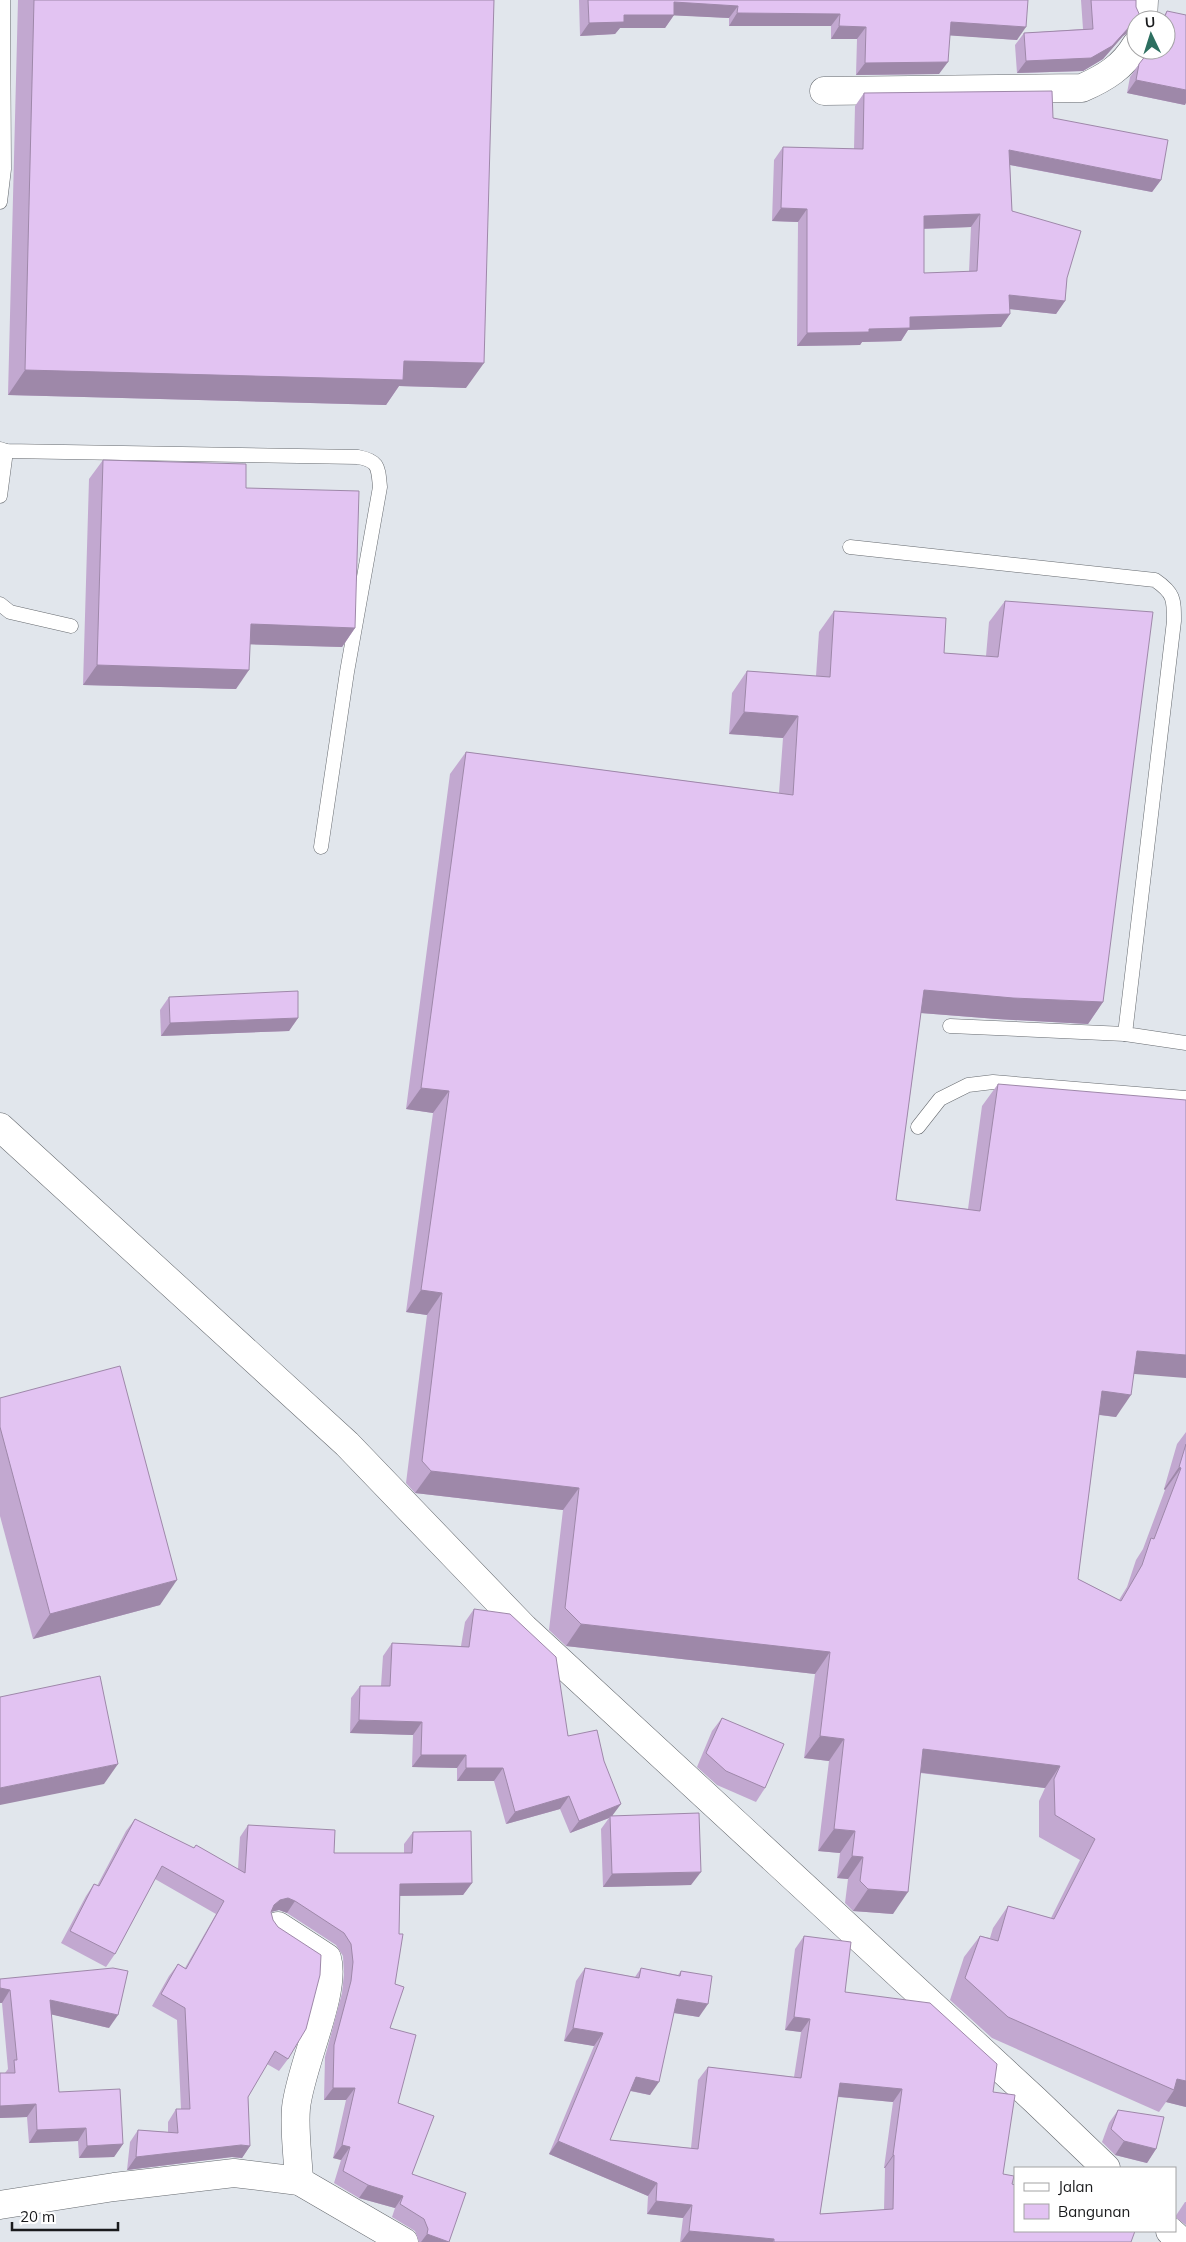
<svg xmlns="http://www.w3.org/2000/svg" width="1186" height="2242" viewBox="0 0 1186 2242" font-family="Mulish,sans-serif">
	<rect width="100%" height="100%" fill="#e1e6ec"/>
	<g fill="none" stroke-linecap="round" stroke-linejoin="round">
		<defs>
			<g id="lane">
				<path d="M0 202 4 169 3 0"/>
				<path d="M0 449 6 451 358 457C379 461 378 467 380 487L347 672 321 847"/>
				<path d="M0 496 6 451"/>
				<path d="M850 547 1155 580C1174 593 1174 599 1174 621L1125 1034 1186 1043"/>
				<path d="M0 604 10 612 71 626"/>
				<path d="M950 1026 1125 1034"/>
				<path d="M918 1127 940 1099 968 1085 993 1082 1186 1098"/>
			</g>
			<g id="street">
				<path d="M1143 20 1144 0"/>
				<path d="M824 91 1082 88C1105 78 1123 67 1136 45"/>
				<path d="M0 1127 347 1444 524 1628 1035 2100 1106 2168"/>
				<path d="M278 1926 327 1958C337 1992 300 2067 296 2108 294 2131 298 2158 299 2181"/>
				<path d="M0 2205 114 2187 234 2173 299 2181 404 2242"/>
				<path d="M1170 2231 1182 2242"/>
			</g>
		</defs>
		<use href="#lane" stroke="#666a6f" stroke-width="15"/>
		<use href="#street" stroke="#666a6f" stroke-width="29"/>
		<use href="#lane" stroke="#fff" stroke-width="14"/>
		<use href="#street" stroke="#fff" stroke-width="28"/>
	</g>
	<g fill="#c2a8d0" fill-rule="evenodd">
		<path d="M18 0H494L466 388 399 386 386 405 8 395Z"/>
		<path d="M579 0H1028L1017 40 950 35 939 74 856 75 857 39H831V26H729V18L674 15 665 28H620L615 34 580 36Z"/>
		<path d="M1081 0H1136V25L1132 30 1123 36 1103 59 1083 71 1017 73 1015 45 1024 33 1083 29Z"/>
		<path d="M1167 11 1185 105 1127 93 1130 77 1139 64 1166 50 1163 17Z"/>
		<path d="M864 93 1053 118 1161 180 1152 192 1010 165 1012 211 1067 278 1065 301 1056 314 1010 309V314L1001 327 908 330 901 341 862 342 860 345 797 346 798 222 772 221 774 160 783 147 854 149 855 106ZM971 227 969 272 924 273V229Z"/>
		<path d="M103 460 246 488 355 628 342 647 250 644 236 689 83 685 89 479Z"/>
		<path d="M1005 601 1103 1002 1088 1024 997 1019 921 1013 896 1200 968 1209 982 1106 998 1084 1134 1374 1116 1417 1099 1415 1078 1579 1119 1600 1127 1587 1136 1560 1143 1549 1165 1490 1164 1489 1177 1444 1186 1432V2107L1166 2102 1159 2112 992 2038 950 2000 964 1957 980 1936 990 1938 993 1928 1008 1906 1051 1918 1080 1860 1039 1837V1801L1045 1788 920 1773 893 1914 853 1911 845 1903 848 1879 837 1878 840 1853 818 1851 829 1761 804 1758 815 1674 566 1646 549 1630 563 1510 415 1493 406 1483 427 1315 406 1312 433 1113 406 1109 450 774 466 752 779 793 783 738 729 734 732 693 747 671 816 676 819 632 834 611 944 653 986 656 989 622Z"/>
		<path d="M169 997 298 1018 289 1031 161 1036 160 1010Z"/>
		<path d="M0 1398 160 1605 33 1639 0 1516Z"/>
		<path d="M474 1609 568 1736 613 1816 691 1885 603 1887 601 1829 609 1818 570 1833 560 1809 506 1824 494 1781H457V1768L412 1767 413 1735 350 1733 351 1698 360 1686H381L383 1656 392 1643 461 1646 465 1622Z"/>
		<path d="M722 1718 765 1788 756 1802 717 1785 697 1767 712 1731Z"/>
		<path d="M135 1819 193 1848 238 1869 240 1837 248 1825 334 1853H404V1844L413 1832 472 1883 463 1895 400 1896 395 1984 390 2028 398 2103 412 2174 449 2242H419L415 2231 392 2217 395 2208 359 2198 334 2183 341 2160 333 2158 346 2100H324L325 2057 342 1993 344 1974 343 1956 336 1945 287 1913 279 1910 271 1912 288 2059 279 2071 267 2064 248 2097 250 2146 242 2158 232 2157 127 2170 130 2142 138 2130 168 2132V2122L176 2109H181L177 2020 152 2006 169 1976 178 1964 185 1968 216 1914 155 1879 115 1954 106 1967 61 1943 86 1896 94 1884 97 1886 126 1831Z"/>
		<path d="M804 1936 845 1992 993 2092 1003 2174 1012 2184 1131 2242H680L683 2218 647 2214 648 2196 549 2154 594 2046 564 2041 576 1981 585 1968 635 1977 641 1968 678 1975 681 1971 699 2017 674 2013 650 2095 630 2091 610 2140 691 2148 698 2080 708 2067 794 2077 801 2032 785 2030 795 1949ZM838 2097 893 2102 884 2168H885L884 2210 820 2214Z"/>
		<path d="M0 1979 109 2028 51 2014 59 2092 123 2144 114 2157 79 2158 78 2141 29 2143 27 2117 0 2118V2073H5L8 2069 2 2003Z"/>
		<path d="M1118 2110 1156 2149 1147 2163 1115 2155 1102 2142 1109 2123Z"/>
		<path d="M1185 2202H1186V2225L1175 2217Z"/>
	</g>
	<g fill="#9e88a9">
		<path d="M674 2 738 6 729 18 665 15Z"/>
		<path d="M737 13 840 14 831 26H729Z"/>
		<path d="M624 15H674L665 28H620L615 34 580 36 589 23Z"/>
		<path d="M1136 21V25L1132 30 1123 36 1103 59 1083 71 1017 73 1026 61 1132 24Z"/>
		<path d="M951 22 1026 27 1017 40 943 35Z"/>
		<path d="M839 26 866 27 857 39H831Z"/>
		<path d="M948 62 939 74 856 75 865 63Z"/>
		<path d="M1136 80 1186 90V103L1185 105 1127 93Z"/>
		<path d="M1009 150 1161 180 1152 192 1000 163Z"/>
		<path d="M781 208 807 209 798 222 772 221Z"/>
		<path d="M980 214 971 227 914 229 924 216Z"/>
		<path d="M1009 295 1065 301 1056 314 1000 308Z"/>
		<path d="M1010 314 1001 327 908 330 901 341 862 342 860 345 797 346 807 333 869 329 910 317Z"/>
		<path d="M404 361 484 363 466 388 399 386 386 405 8 395 25 370Z"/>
		<path d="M251 624 355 628 342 647 237 644Z"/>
		<path d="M97 665 249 670 236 689 83 685Z"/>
		<path d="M744 712 798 716 783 738 729 734Z"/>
		<path d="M924 990 1103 1002 1088 1024 997 1019 908 1012Z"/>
		<path d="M298 1018 289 1031 161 1036 170 1023Z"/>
		<path d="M421 1088 449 1091 433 1113 406 1109Z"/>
		<path d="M421 1290 442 1293 427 1315 406 1312Z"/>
		<path d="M1137 1351 1186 1355V1378L1122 1373Z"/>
		<path d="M1102 1391 1131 1395 1116 1417 1086 1413Z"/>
		<path d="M1179 1467 1181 1468 1165 1490 1164 1489Z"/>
		<path d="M431 1471 579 1488 563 1510 415 1493Z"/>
		<path d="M177 1580 160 1605 33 1639 50 1614Z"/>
		<path d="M581 1624 830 1652 815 1674 566 1646Z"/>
		<path d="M359 1720 422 1722 413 1735 350 1733Z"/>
		<path d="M820 1736 844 1739 829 1761 804 1758Z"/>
		<path d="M923 1749 1060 1766 1045 1788 908 1771Z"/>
		<path d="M421 1755H466L457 1768 412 1767Z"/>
		<path d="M118 1764 104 1784 0 1805V1788Z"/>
		<path d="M466 1768H503L494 1781H457Z"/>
		<path d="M569 1796 560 1809 506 1824 515 1812Z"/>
		<path d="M621 1804 612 1816H610L609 1818 570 1833 579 1821Z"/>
		<path d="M834 1829 855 1831 840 1853 818 1851Z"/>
		<path d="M852 1856 863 1857 848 1879 837 1878Z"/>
		<path d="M701 1872 691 1885 603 1887 612 1874Z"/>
		<path d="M472 1883 463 1895 391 1896 400 1884Z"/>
		<path d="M868 1889 908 1892 893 1914 853 1911Z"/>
		<path d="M288 1898 295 1901 287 1913 279 1910 271 1912 274 1905 280 1900Z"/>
		<path d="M0 1988 10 1990 2 2003H0Z"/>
		<path d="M677 1999 708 2004 699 2017 668 2012Z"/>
		<path d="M50 2000 118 2015 109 2028 41 2012Z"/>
		<path d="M794 2017 810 2019 801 2032 785 2030Z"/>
		<path d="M573 2028 603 2033 594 2046 564 2041Z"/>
		<path d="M636 2077 659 2082 650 2095 627 2090Z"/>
		<path d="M1177 2079 1186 2081V2107L1166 2102 1174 2090Z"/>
		<path d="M840 2083 902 2089 893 2102 831 2096Z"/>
		<path d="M333 2088H355L346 2100H324Z"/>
		<path d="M36 2104 27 2117 0 2118V2106Z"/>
		<path d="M86 2128 78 2141 29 2143 37 2130Z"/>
		<path d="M558 2141 657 2183 648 2196 549 2154Z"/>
		<path d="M1124 2141 1156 2149 1147 2163 1115 2155Z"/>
		<path d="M123 2144 114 2157 79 2158 87 2146Z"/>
		<path d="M241 2145 250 2146 242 2158 232 2157 127 2170 136 2157Z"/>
		<path d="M342 2145 350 2147 341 2160 333 2158Z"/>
		<path d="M893 2155H894L885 2168H884Z"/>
		<path d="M368 2185 403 2196 395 2208 359 2198Z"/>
		<path d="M656 2201 692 2205 683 2218 647 2214Z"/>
		<path d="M689 2231 774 2239 773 2242H681Z"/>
		<path d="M427 2234 449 2242H421Z"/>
	</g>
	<g fill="#e2c3f2" stroke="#9e88a9" fill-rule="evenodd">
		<path d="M34 0H494L484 363 404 361 403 380 25 370Z"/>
		<path d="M588 0H1028L1026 27 951 22 948 62 865 63 866 27 839 26 840 14 737 13 738 6 674 2V15H624V22L589 23Z"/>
		<path d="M1091 0H1136V7L1141 18 1136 20V21L1132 24 1112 46 1091 58 1026 61 1024 33 1093 29Z"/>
		<path d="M1167 11 1186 15V90L1136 80 1139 64 1150 50H1166V20H1158L1165 16Z"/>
		<path d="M1052 91 1053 118 1168 140 1161 180 1009 150 1012 211 1081 231 1067 278 1065 301 1009 295 1010 314 910 317V328L869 329V332L807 333V209L781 208 783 147 863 149 864 93ZM980 214 977 271 924 273V216Z"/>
		<path d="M103 460 246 464V488L359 491 355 628 251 624 249 670 97 665Z"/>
		<path d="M1005 601 1153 612 1103 1002 1013 998 924 990 896 1200 980 1211 998 1084 1186 1100V1355L1137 1351 1131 1395 1102 1391 1078 1579 1121 1601 1142 1565 1151 1538 1154 1539 1181 1468 1179 1467 1186 1444V2081L1177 2079 1174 2090 1008 2017 965 1978 980 1936 998 1941 1008 1906 1054 1919 1095 1839 1055 1815 1054 1779 1060 1766 923 1749 908 1892 868 1889 860 1881 863 1857 852 1856 855 1831 834 1829 844 1739 820 1736 830 1652 581 1624 565 1608 579 1488 431 1471 422 1461 442 1293 421 1290 449 1091 421 1088 466 752 793 795 798 716 744 712 747 671 830 677 834 611 946 618 944 653 998 657Z"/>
		<path d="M298 991V1018L170 1023 169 997Z"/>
		<path d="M120 1366 177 1580 50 1614 0 1427V1398Z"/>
		<path d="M474 1609 510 1614 556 1657 568 1736 597 1730 604 1761 621 1804 579 1821 569 1796 515 1812 503 1768H466V1755H421L422 1722 359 1720 360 1686H390L392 1643 469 1647Z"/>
		<path d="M100 1676 118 1764 0 1788V1697Z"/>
		<path d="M722 1718 784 1744 765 1788 726 1771 706 1753Z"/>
		<path d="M699 1813 701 1872 612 1874 610 1816Z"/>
		<path d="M135 1819 194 1848 196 1845 245 1873 248 1825 335 1830 334 1853H412L413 1832 471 1831 472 1883 400 1884 399 1934H403L395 1984 404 1987 390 2028 416 2035 398 2103 434 2116 412 2174 466 2193 449 2242 427 2234 428 2229 424 2219 400 2204 403 2196 368 2185 343 2171 350 2147 342 2145 355 2088H333L334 2045 351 1981 353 1962 351 1944 344 1933 295 1901 288 1898 280 1900 274 1905 271 1912 273 1920 278 1927 321 1955 320 1975 306 2029 288 2059 275 2051 248 2097 250 2146 241 2145 136 2157 138 2130 178 2133 176 2109H190L185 2008 161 1994 178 1964 186 1969 224 1901 162 1866 115 1954 70 1931 94 1884 99 1886Z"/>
		<path d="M804 1936 851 1942 845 1992 930 2003 997 2064 993 2092 1015 2095 1003 2174 1014 2176 1012 2184 1015 2185V2231H1135L1131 2242H774V2239L689 2231 692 2205 656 2201 657 2183 558 2141 603 2033 573 2028 585 1968 639 1978 641 1968 680 1976 681 1971 712 1976 708 2004 677 1999 659 2082 636 2077 610 2140 698 2149 708 2067 801 2078 810 2019 794 2017ZM840 2083 902 2089 893 2155H894L893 2209 820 2214Z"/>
		<path d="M113 1968 128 1971 118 2015 50 2000 59 2092 120 2089 123 2144 87 2146 86 2128 37 2130 36 2104 0 2106V2073H15L14 2060H17L10 1990 0 1988V1979Z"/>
		<path d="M1118 2110 1164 2117 1156 2149 1124 2141 1111 2129Z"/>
	</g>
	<rect x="1014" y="2167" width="162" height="65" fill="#ffffff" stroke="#a3a3a4"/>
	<rect x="1024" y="2183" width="25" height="8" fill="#ffffff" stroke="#a3a3a4"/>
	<text x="1058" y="2192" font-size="15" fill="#191a1c">Jalan</text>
	<rect x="1024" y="2204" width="25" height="15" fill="#e2c3f2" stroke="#a3a3a4"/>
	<text x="1058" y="2217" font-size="15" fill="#191a1c">Bangunan</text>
	<g transform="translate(1151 35) rotate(356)"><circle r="24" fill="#ffffff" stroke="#a3a3a4"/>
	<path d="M0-4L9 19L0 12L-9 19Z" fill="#2d6f60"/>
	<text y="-8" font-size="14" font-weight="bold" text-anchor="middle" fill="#191a1c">U</text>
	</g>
	<path d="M12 2222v8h106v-8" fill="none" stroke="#191a1c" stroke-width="2.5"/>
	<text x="20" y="2222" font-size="15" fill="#191a1c" stroke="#ffffff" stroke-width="4" paint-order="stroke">20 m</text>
</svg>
